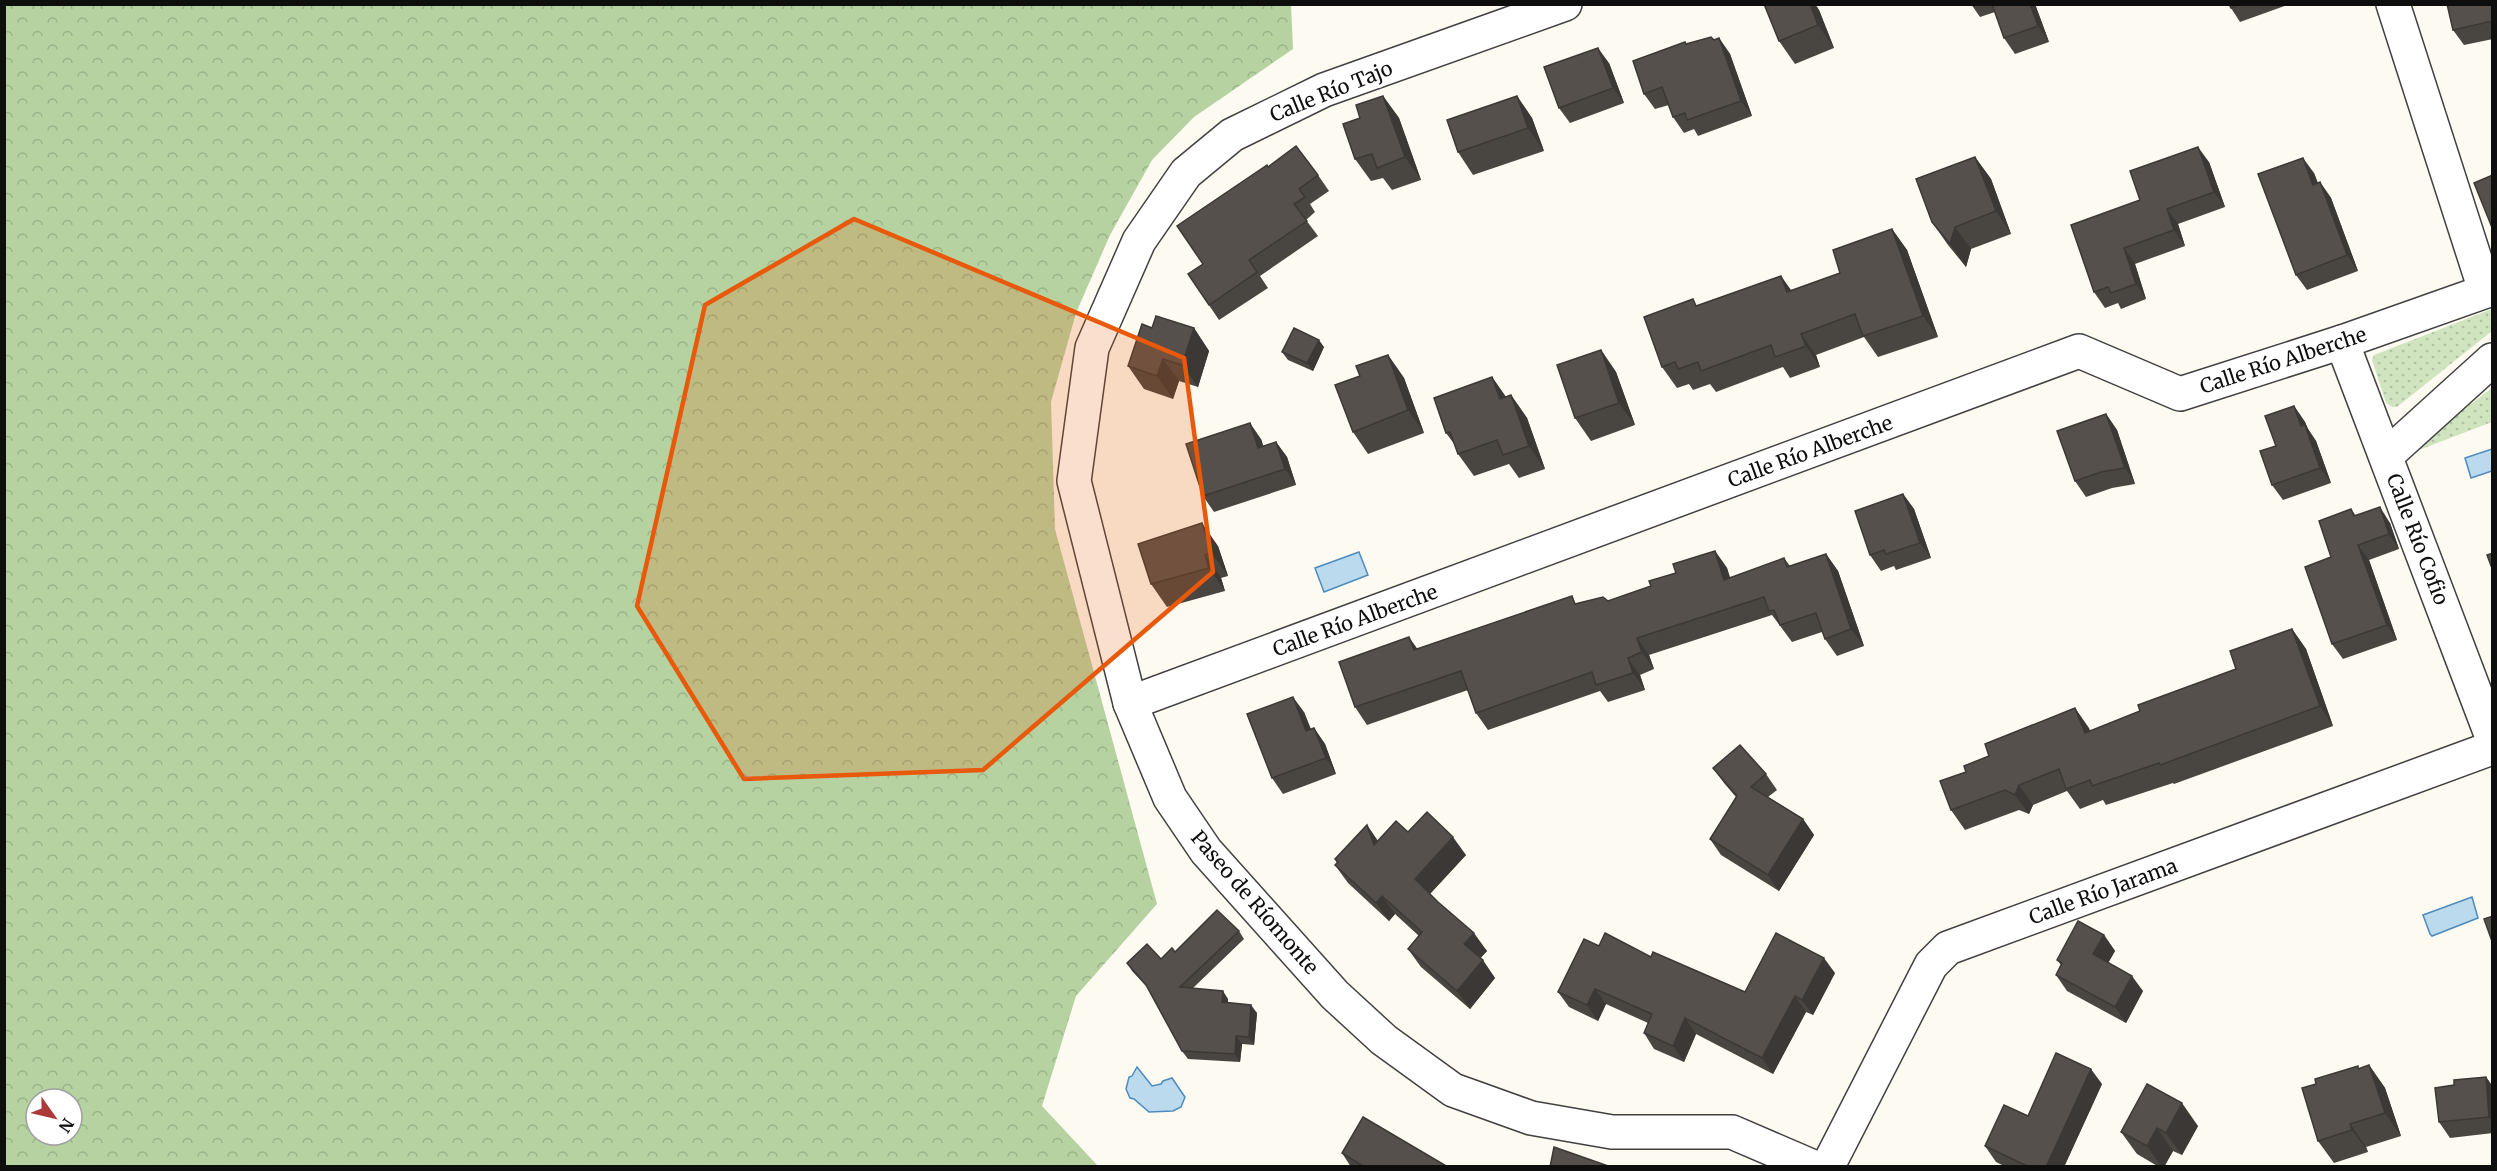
<svg xmlns="http://www.w3.org/2000/svg" width="2497" height="1171" viewBox="0 0 2497 1171" font-family="Merriweather,serif">
	<defs>
		<pattern id="forest-crowns" width="20" height="18" patternUnits="userSpaceOnUse" patternTransform="scale(1.5)"><rect width="20" height="18" fill="#b5d2a0"/><path d="M2 6a3 3 0 1 1 6 0M12 15a3 3 0 1 1 6 0" fill="none" stroke="#9ab389"/></pattern>
		<pattern id="garden-dots" width="8" height="8" patternUnits="userSpaceOnUse" patternTransform="scale(1.5)"><rect width="8" height="8" fill="#d0e4bf"/><path d="M2 2h.1M6 6h.1" fill="none" stroke="#b1c2a3" stroke-width="1.8" stroke-linecap="round"/></pattern>
	</defs>
	<rect width="100%" height="100%" fill="#fdfbf1"/>
	<path fill="url(#forest-crowns)" fill-rule="evenodd" d="M5 4 1291 5 1293 49 1194 117 1152 160 1110 235 1076 313 1051 402 1055 529 1157 904 1076 996 1042 1106 1098 1166H5ZM36 1099H72V1135H36Z"/>
	<g fill="url(#garden-dots)">
		<path d="M2492 309V331L2397 407H2392L2386 403 2372 360 2374 355Z"/>
		<path d="M2492 388V422L2411 453 2415 447Z"/>
	</g>
	<g fill="#bcdaee" stroke="#4d8bbc" stroke-width="1.5">
		<path d="M2492 449V471L2471 478 2465 458Z"/>
		<path d="M1359 552 1368 575 1324 592 1315 568Z"/>
		<path d="M2472 897 2478 918 2432 936 2430 934 2423 915Z"/>
		<path d="M1137 1067 1152 1086 1161 1084 1163 1081 1172 1078 1185 1097 1181 1107 1173 1111 1149 1112 1134 1099 1130 1098 1126 1089 1129 1077 1132 1076Z"/>
	</g>
	<g fill="none" stroke-linecap="round" stroke-linejoin="round">
		<defs>
			<g id="minor">
				<path d="M1565 4 1324 90 1232 135 1186 173 1139 241 1092 348 1074 481 1130 703 1170 798 1206 851 1335 995 1384 1040 1453 1090 1531 1118 1612 1132H1732L1811 1166"/>
				<path d="M2393 4 2485 290"/>
				<path d="M2342 342 2492 737"/>
				<path d="M2386 456 2492 360"/>
				<path d="M1130 703 2079 351 2180 394 2342 342 2492 289"/>
				<path d="M1828 1166 1931 965 1948 948 2492 748"/>
			</g>
		</defs>
		<use href="#minor" stroke="#414141" stroke-width="36"/>
		<use href="#minor" stroke="#fff" stroke-width="33"/>
	</g>
	<g fill="#494541">
		<path d="M1764 4H1815L1819 10 1834 48 1795 64 1779 41Z"/>
		<path d="M1971 4H2035L2049 42 2015 54 2004 38 1995 12 1980 17Z"/>
		<path d="M2229 4H2290L2240 22 2231 8Z"/>
		<path d="M2493 4V39L2464 45 2453 30Z"/>
		<path d="M1719 38 1730 54 1752 116 1698 136 1694 129 1684 133 1673 117 1669 105 1655 109 1644 94 1685 42 1686 44 1714 40Z"/>
		<path d="M1609 63 1624 103 1570 123 1559 108Z"/>
		<path d="M1383 96 1399 118 1421 180 1392 190 1383 178 1371 181 1355 159 1360 118Z"/>
		<path d="M1517 96 1532 118 1544 151 1473 175 1458 152Z"/>
		<path d="M1975 157 1991 179 2011 234 1971 249 1966 267 1948 245 1932 222Z"/>
		<path d="M2209 162 2225 207 2178 224 2185 246 2135 264 2146 299 2121 309 2118 303 2105 308 2094 292 2140 200Z"/>
		<path d="M1268 167 1318 175 1329 191 1310 204 1315 212 1306 220 1318 236 1260 276 1268 288 1219 320 1188 274 1203 264Z"/>
		<path d="M2314 173 2318 183 2320 182 2331 198 2358 271 2307 290 2296 275Z"/>
		<path d="M1892 229 1907 250 1938 337 1878 357 1864 337 1816 355 1820 367 1790 378 1783 367 1716 392 1710 384 1693 390 1689 384 1677 388 1662 367 1698 306 1781 276 1791 291 1840 273Z"/>
		<path d="M1152 328H1194L1209 351 1198 387 1179 381 1173 399 1144 389 1128 366Z"/>
		<path d="M1324 347 1313 371 1288 360 1282 352Z"/>
		<path d="M1601 350 1616 372 1635 425 1591 441 1575 418Z"/>
		<path d="M1388 355 1404 378 1424 433 1368 454 1353 432 1360 376Z"/>
		<path d="M1492 377 1506 397 1511 395 1527 418 1545 469 1519 478 1509 464 1474 476 1458 454 1455 445 1446 433Z"/>
		<path d="M2294 406 2305 422 2308 429 2316 441 2331 483 2283 500 2272 485 2276 446Z"/>
		<path d="M2106 414 2117 430 2135 484 2112 488 2086 497 2075 481Z"/>
		<path d="M1261 439 1263 446 1276 442 1287 457 1296 485 1214 512 1203 496Z"/>
		<path d="M1903 494 1914 509 1931 558 1896 570 1894 566 1881 571 1870 555Z"/>
		<path d="M2351 509 2356 516 2390 523 2399 549 2369 560 2397 640 2343 659 2332 644 2331 557Z"/>
		<path d="M1218 546 1228 576 1221 578 1225 591 1167 607 1151 584Z"/>
		<path d="M1715 551 1727 568 1730 578 1784 558 1790 566 1826 554 1838 571 1864 646 1837 656 1825 639 1822 632 1792 642 1772 615 1649 655 1654 669 1640 675 1645 690 1608 702 1600 691 1488 730 1476 713 1468 690 1367 725 1355 707 1418 649 1578 603 1608 601 1651 586Z"/>
		<path d="M2292 629 2306 649 2333 726 2174 784 2173 783 2106 805 2103 800 2080 809 2067 791 2033 805 2029 814 2019 810 1965 830 1951 810 1966 772 1989 756 2075 708 2090 731 2140 711 2236 669Z"/>
		<path d="M1304 712 1311 729 1314 728 1325 744 1336 774 1283 794 1272 778Z"/>
		<path d="M1713 768 1766 774 1777 790 1768 797 1803 819 1814 835 1779 891 1721 855 1710 839 1736 797 1724 783Z"/>
		<path d="M1367 825 1378 841 1408 832 1466 855 1430 894 1487 951 1480 958 1495 978 1470 1009 1421 967 1408 949 1419 936 1395 914 1389 921 1348 883 1335 865 1337 863 1335 859Z"/>
		<path d="M1239 931 1244 939 1193 988 1228 999V1003L1257 1013 1254 1045 1242 1044 1240 1062 1188 1059 1182 1051 1149 989 1132 971 1127 963 1161 959 1175 952Z"/>
		<path d="M2104 935 2115 951 2108 963 2143 991 2126 1023 2067 991 2056 975 2061 965 2057 960Z"/>
		<path d="M1599 946 1651 957 1745 992 1835 973 1813 1015 1806 1012 1773 1074 1696 1034 1684 1062 1654 1049 1644 1033 1648 1023 1606 1004 1598 1021 1569 1007 1558 992Z"/>
		<path d="M2369 1065 2385 1088 2401 1136 2366 1147 2368 1152 2334 1163 2318 1141 2316 1084Z"/>
		<path d="M2486 1077 2493 1087V1133L2450 1138 2439 1122 2454 1085Z"/>
		<path d="M2102 1084 2064 1167H2006L1996 1162 1985 1146 2028 1116Z"/>
		<path d="M2198 1126 2182 1155 2173 1151 2164 1167H2159L2137 1154 2121 1132Z"/>
		<path d="M1342 1153 1448 1167H1351Z"/>
	</g>
	<g fill="#3c3835">
		<path d="M1810 4H1815L1819 10 1834 48 1818 25Z"/>
		<path d="M2030 4H2035L2049 42 2038 26Z"/>
		<path d="M1719 38 1730 54 1752 116 1741 101Z"/>
		<path d="M1598 48 1609 63 1624 103 1613 88Z"/>
		<path d="M1383 96 1399 118 1421 180 1405 157Z"/>
		<path d="M1517 96 1532 118 1544 151 1528 128Z"/>
		<path d="M2198 147 2209 162 2225 207 2214 192Z"/>
		<path d="M1975 157 1991 179 2011 234 1996 211Z"/>
		<path d="M2303 158 2314 173 2324 201 2313 185Z"/>
		<path d="M2320 182 2331 198 2358 271 2347 255Z"/>
		<path d="M2167 209 2178 224 2185 246 2174 230Z"/>
		<path d="M1955 227 1971 249 1966 267 1950 244Z"/>
		<path d="M1892 229 1907 250 1938 337 1923 316Z"/>
		<path d="M2124 248 2135 264 2146 299 2136 284Z"/>
		<path d="M1781 276 1796 297 1787 292Z"/>
		<path d="M1194 328 1209 351 1198 387 1182 365Z"/>
		<path d="M1801 334 1816 355 1820 367 1806 346Z"/>
		<path d="M1319 340 1324 347 1313 371 1307 363Z"/>
		<path d="M1601 350 1616 372 1635 425 1619 403Z"/>
		<path d="M1388 355 1404 378 1424 433 1408 410Z"/>
		<path d="M1163 359 1179 381 1173 399 1157 376Z"/>
		<path d="M1492 377 1508 400 1500 399Z"/>
		<path d="M1511 395 1527 418 1545 469 1529 446Z"/>
		<path d="M2294 406 2305 422 2308 429 2316 441 2331 483 2320 468 2301 426Z"/>
		<path d="M2106 414 2117 430 2135 484 2125 468Z"/>
		<path d="M1250 423 1261 439 1269 463 1258 448Z"/>
		<path d="M1276 442 1287 457 1296 485 1285 469Z"/>
		<path d="M1903 494 1914 509 1931 558 1920 543Z"/>
		<path d="M2380 507 2390 523 2399 549 2389 534Z"/>
		<path d="M1202 523 1218 546 1228 576 1212 553Z"/>
		<path d="M2358 545 2369 560 2397 640 2387 625Z"/>
		<path d="M1715 551 1727 568 1736 597 1724 580Z"/>
		<path d="M1826 554 1838 571 1864 646 1851 629Z"/>
		<path d="M1205 555 1221 578 1225 591 1209 568Z"/>
		<path d="M2292 629 2306 649 2333 726 2320 706Z"/>
		<path d="M1409 637 1421 654 1414 650Z"/>
		<path d="M1637 638 1649 655 1654 669 1642 652Z"/>
		<path d="M1628 658 1640 675 1645 690 1633 673Z"/>
		<path d="M1293 697 1304 712 1317 747 1306 731Z"/>
		<path d="M2075 708 2089 728 2099 753 2085 733Z"/>
		<path d="M1314 728 1325 744 1336 774 1326 758Z"/>
		<path d="M2019 785 2033 805 2029 814 2015 795Z"/>
		<path d="M1803 819 1814 835 1779 891 1768 875Z"/>
		<path d="M1367 825 1379 843 1374 845Z"/>
		<path d="M1453 837 1466 855 1427 897 1415 879Z"/>
		<path d="M1382 896 1395 914 1389 921 1376 903Z"/>
		<path d="M1474 933 1487 951 1477 962 1464 944Z"/>
		<path d="M2104 935 2115 951 2104 970 2093 954Z"/>
		<path d="M1824 958 1835 973 1813 1015 1802 1000Z"/>
		<path d="M1483 960 1495 978 1470 1009 1457 991Z"/>
		<path d="M2132 976 2143 991 2126 1023 2115 1007Z"/>
		<path d="M1595 989 1606 1004 1598 1021 1587 1005Z"/>
		<path d="M1223 991 1228 999 1227 1010 1222 1002Z"/>
		<path d="M1795 996 1806 1012 1773 1074 1762 1058Z"/>
		<path d="M1251 1005 1257 1013 1254 1045 1249 1037Z"/>
		<path d="M1685 1018 1696 1034 1684 1062 1673 1046Z"/>
		<path d="M1236 1036 1242 1044 1240 1062 1235 1054Z"/>
		<path d="M2369 1065 2385 1088 2401 1136 2385 1113Z"/>
		<path d="M2091 1069 2102 1084 2064 1167H2046Z"/>
		<path d="M2486 1077 2493 1087V1121L2489 1117Z"/>
		<path d="M2182 1103 2198 1126 2182 1155 2166 1133Z"/>
		<path d="M2350 1124 2366 1147 2368 1152 2352 1130Z"/>
		<path d="M2157 1128 2173 1151 2164 1167H2162L2147 1146Z"/>
	</g>
	<g fill="#55504c" stroke="#3c3835" stroke-width="1.5">
		<path d="M1764 4H1810L1818 25 1779 41Z"/>
		<path d="M1992 4H2030L2038 26 2004 38Z"/>
		<path d="M2229 4H2241L2231 8Z"/>
		<path d="M2447 4H2493V21L2453 30Z"/>
		<path d="M1711 37 1714 40 1719 38 1741 101 1687 120 1685 113 1673 117 1662 87 1644 94 1633 61 1685 42 1686 44Z"/>
		<path d="M1598 48 1613 88 1559 108 1544 67Z"/>
		<path d="M1383 96 1405 157 1377 168 1372 154 1355 159 1343 124 1360 118 1356 105Z"/>
		<path d="M1517 96 1528 128 1458 152 1447 120Z"/>
		<path d="M1296 146 1318 175 1299 189 1305 197 1294 204 1307 221 1249 260 1257 272 1209 305 1188 274 1203 264 1177 226 1267 165 1268 167Z"/>
		<path d="M2198 147 2214 192 2167 209 2174 230 2124 248 2136 284 2111 293 2108 287 2094 292 2071 225 2140 200 2130 171Z"/>
		<path d="M1975 157 1996 211 1955 227 1950 244 1932 222 1916 179Z"/>
		<path d="M2303 158 2313 185 2320 182 2347 255 2296 275 2258 174Z"/>
		<path d="M2493 175V230L2474 183Z"/>
		<path d="M1892 229 1923 316 1863 336 1855 314 1801 334 1806 346 1775 357 1771 345 1701 371 1698 362 1678 369 1675 362 1662 367 1644 317 1693 299 1696 306 1781 276 1787 292 1840 273 1833 250Z"/>
		<path d="M1156 316 1194 328 1182 365 1163 359 1157 376 1128 366 1142 324 1152 328Z"/>
		<path d="M1294 328 1319 340 1307 363 1282 352Z"/>
		<path d="M1601 350 1619 403 1575 418 1557 365Z"/>
		<path d="M1388 355 1408 410 1353 432 1335 385 1360 376 1356 366Z"/>
		<path d="M1492 377 1500 399 1511 395 1529 446 1503 455 1497 440 1458 454 1450 432 1446 433 1434 398Z"/>
		<path d="M2294 406 2301 426 2305 425 2320 468 2272 485 2260 451 2276 446 2265 416Z"/>
		<path d="M2106 414 2125 468 2101 472 2075 481 2057 431Z"/>
		<path d="M1250 423 1258 448 1276 442 1285 469 1203 496 1186 444Z"/>
		<path d="M1903 494 1920 543 1886 554 1884 550 1870 555 1855 511Z"/>
		<path d="M2380 507 2389 534 2358 545 2387 625 2332 644 2305 567 2331 557 2319 521 2351 509 2354 516Z"/>
		<path d="M1202 523 1212 553 1205 555 1209 568 1151 584 1138 544Z"/>
		<path d="M1715 551 1724 580 1784 558 1787 567 1826 554 1851 629 1825 639 1816 613 1780 625 1774 610 1769 611 1764 597 1637 638 1642 652 1628 658 1633 673 1596 685 1592 672 1476 713 1461 671 1355 707 1339 662 1409 637 1414 650 1572 596 1575 604 1603 597 1608 601 1651 586 1649 581 1676 573 1673 564Z"/>
		<path d="M2493 553V571L2487 555Z"/>
		<path d="M2292 629 2320 706 2160 765 2159 763 2092 786 2090 780 2066 789 2059 769 2019 785 2015 795 2005 790 1951 810 1940 781 1966 772 1964 766 1989 756 1985 744 2075 708 2085 733 2140 711 2138 705 2236 669 2230 651Z"/>
		<path d="M1293 697 1306 731 1314 728 1326 758 1272 778 1247 714Z"/>
		<path d="M1740 745 1766 774 1751 787 1803 819 1768 875 1710 839 1737 796 1713 768Z"/>
		<path d="M1427 812 1453 837 1415 879 1438 902 1474 933 1464 944 1483 960 1457 991 1408 949 1422 932 1382 896 1376 903 1335 865 1338 862 1335 859 1367 825 1374 845 1396 821 1408 832Z"/>
		<path d="M1217 910 1239 931 1180 987 1223 991 1222 1002 1251 1005 1249 1037 1236 1036 1235 1054 1182 1051 1146 985 1127 963 1147 944 1161 959 1172 948 1175 952Z"/>
		<path d="M2493 916V944L2484 919Z"/>
		<path d="M2078 921 2104 935 2093 954 2132 976 2115 1007 2056 975 2062 963 2057 960Z"/>
		<path d="M1605 933 1651 957 1653 952 1745 992 1776 933 1824 958 1802 1000 1795 996 1762 1058 1685 1018 1673 1046 1644 1033 1652 1014 1595 989 1587 1005 1558 992 1584 939 1599 946Z"/>
		<path d="M2056 1053 2091 1069 2046 1167H2029L1985 1146 2004 1105 2028 1116Z"/>
		<path d="M2369 1065 2385 1113 2350 1124 2352 1130 2318 1141 2302 1088 2316 1084 2315 1079 2358 1066V1069Z"/>
		<path d="M2486 1077 2489 1117 2439 1122 2435 1088 2454 1085V1080Z"/>
		<path d="M2147 1084 2182 1103 2166 1133 2157 1128 2147 1146 2121 1132Z"/>
		<path d="M1363 1117 1448 1167H1364L1342 1153Z"/>
		<path d="M1554 1147 1611 1167H1550Z"/>
	</g>
	<path fill="#e8590c" fill-opacity="0.2" stroke="#e8590c" stroke-width="4.5" stroke-linejoin="round" d="M854 219 1184 358 1213 572 983 770 744 779 637 606 705 305Z"/>
	<g text-anchor="middle" dominant-baseline="central" stroke-width="6" stroke-linejoin="round" paint-order="stroke">
		<g font-size="20" fill="#0e0e0e" stroke="#fff">
			<text transform="translate(1331 91) rotate(-22)">Calle Río Tajo</text>
			<text transform="translate(2283 360) rotate(-18)">Calle Río Alberche</text>
			<text transform="translate(1810 451) rotate(-20)">Calle Río Alberche</text>
			<text transform="translate(2418 539) rotate(69)">Calle Río Cofio</text>
			<text transform="translate(1355 620) rotate(-20)">Calle Río Alberche</text>
			<text transform="translate(2103 891) rotate(-20)">Calle Río Jarama</text>
			<text transform="translate(1255 902) rotate(49)">Paseo de Ríomonte</text>
		</g>
	</g>
	<rect width="2497" height="1171" fill="none" stroke="#0e0e0e" stroke-width="12"/>
	<g transform="translate(54 1117) rotate(124)"><circle r="28" fill="#ffffff" stroke="#9f9f9f" stroke-width="1.5"/>
	<path d="M0-4.5L10 22L0 15L-10 22Z" fill="#ac3839"/>
	<text y="-9" font-size="16" font-weight="bold" text-anchor="middle" fill="#0e0e0e">N</text>
	</g>
</svg>
